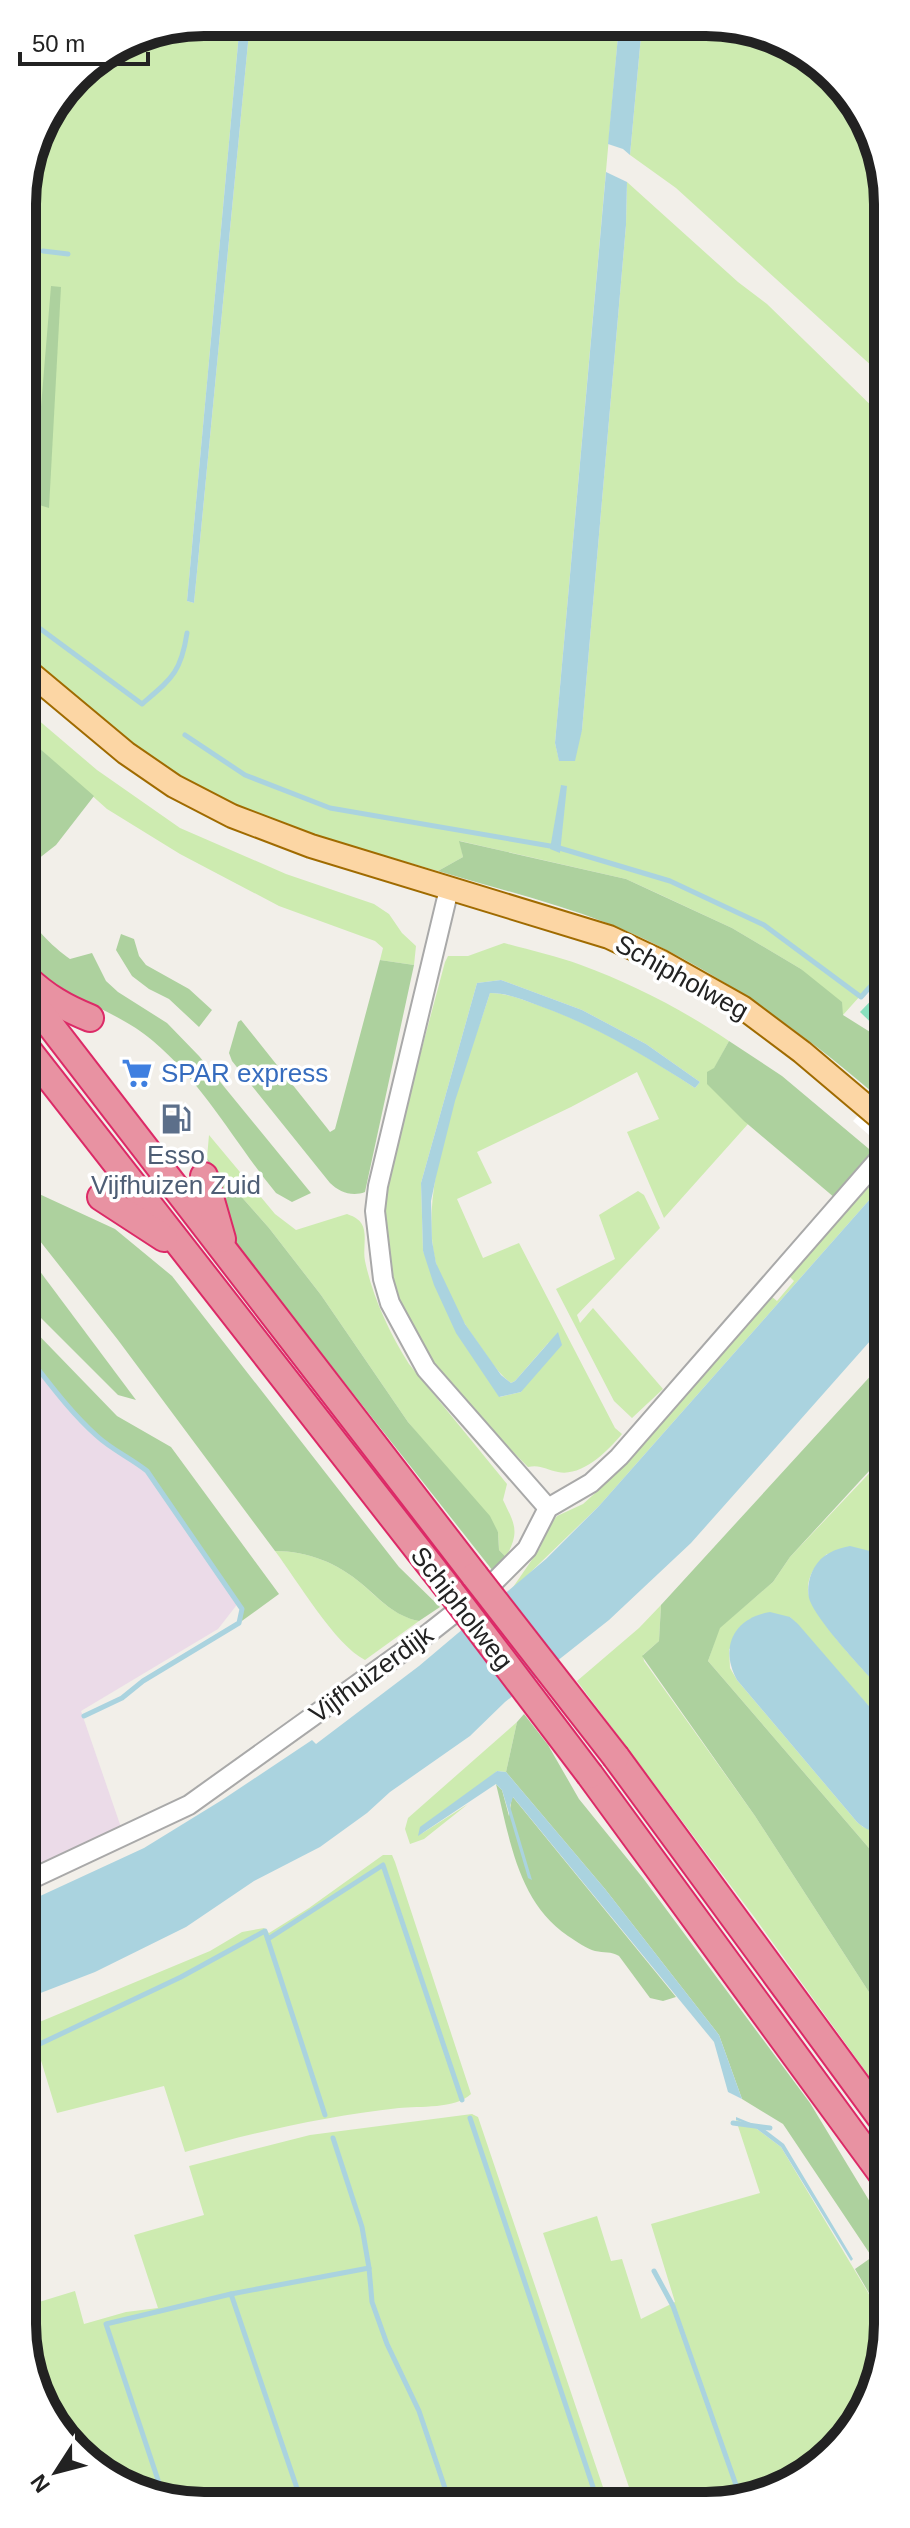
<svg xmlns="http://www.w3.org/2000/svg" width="910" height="2528" font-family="Arial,sans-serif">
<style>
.industrial{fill:#ebdbe8}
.grass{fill:#cdebb0;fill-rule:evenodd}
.forest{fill:#add19e}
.pitch{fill:#88e0be}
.water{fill:#aad3df}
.pier{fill:#fff}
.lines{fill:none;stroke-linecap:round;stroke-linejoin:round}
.stream{stroke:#aad3df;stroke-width:5}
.minor-casing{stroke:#a9a9a9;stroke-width:22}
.major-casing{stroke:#a06b00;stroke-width:26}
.highway-casing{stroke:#dc2a67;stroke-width:30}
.minor{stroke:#fff;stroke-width:18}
.major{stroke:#fcd6a4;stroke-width:22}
.highway{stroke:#e892a2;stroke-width:26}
.highway-bridge-casing{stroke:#dc2a67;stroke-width:30;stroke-linecap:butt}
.highway-bridge{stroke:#e892a2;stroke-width:26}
.labels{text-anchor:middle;stroke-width:7;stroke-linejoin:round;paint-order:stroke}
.street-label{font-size:26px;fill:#222;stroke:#fff}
.shop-label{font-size:26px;fill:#366cbe;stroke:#fff;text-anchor:start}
.service-label{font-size:26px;fill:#4e5e75;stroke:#fff}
.rim{fill:none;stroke:#222;stroke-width:10}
</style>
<rect width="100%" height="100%" fill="#f2efe9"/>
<path class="industrial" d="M24,1347L95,1435L147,1471L239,1602L218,1629L81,1711L124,1836L25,1881Z"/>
<g class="grass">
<path d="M204,22H240L187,601L194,603L250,22L619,25L555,743L559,760L582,730L626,225L627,182L738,282L767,304L885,419L886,967L843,1015L801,969L732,928L661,895L626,879L460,841L463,857L438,871L281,826L221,805L111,733L23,652L22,191L41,123L84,67L135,36Z"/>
<path d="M642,25L742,26L834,75L884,168L885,378L676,188L630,155Z"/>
<path d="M23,707L97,770L180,828L286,874L374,904L389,914L402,933L416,946L414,965L380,960L383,948L375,941L279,906L180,854L107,809L23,734Z"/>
<path d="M504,943C529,950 556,956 581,965C633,984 683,1010 729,1041L714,1069L748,1124L664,1218L627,1132L659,1119L637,1072L571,1107L477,1152L492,1183L457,1199L483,1258L519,1243L615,1428L622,1434C608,1451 582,1477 558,1472C547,1470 540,1464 528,1467L498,1437L431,1360L400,1307L387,1267L384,1190L445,962L448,956H468ZM501,980L582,1010L646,1044L700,1082L695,1088C645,1055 595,1025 538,1005C522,1000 508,993 490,993C466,1067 418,1184 435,1259C441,1286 458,1314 473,1336C485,1352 495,1371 511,1383L515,1381L549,1342L521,1392L500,1397L423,1251L421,1183L477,983Z"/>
<path d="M209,1135L275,1214L296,1230L347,1214C355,1217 362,1220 364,1230C366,1240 363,1251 365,1261C373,1298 389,1332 409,1364L507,1484L503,1500C515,1525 520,1531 506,1557L499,1550L498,1532L408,1422L321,1295L269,1228L207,1158Z"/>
<path d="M886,1167V1181L599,1506L509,1593L540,1548L546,1530L557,1516L583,1504L603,1486L771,1296L777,1301L794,1281L789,1276Z"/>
<path d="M638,1191L644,1195L660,1228L577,1315L580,1323L593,1308L663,1389L632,1418L614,1401L556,1289L615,1259L599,1215Z"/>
<path d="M879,1463L886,1466V1567L878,1557L827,1554C816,1564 807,1576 808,1591C810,1616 869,1675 887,1696V1727L790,1617L729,1649L730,1668L737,1680L857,1822L863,1827L879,1831L887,1827V1869L708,1661L719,1628L773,1582L790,1557Z"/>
<path d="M275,1551C308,1551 337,1563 362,1584C380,1600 395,1616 419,1621L365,1660C335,1645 297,1580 275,1551Z"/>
<path d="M661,1605L659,1641L643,1655L644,1661L755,1816L887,2020V2101L755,1918L577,1681L639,1628Z"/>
<path d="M517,1722L506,1772L497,1771L421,1834L468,1804L424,1839L410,1844L405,1829L408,1818Z"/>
<path d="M383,1855H392L395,1862L471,2094C456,2109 419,2106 399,2108C326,2116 255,2132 185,2152L164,2086L57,2113L36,2044L25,2048V2028L210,1951L242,1932L264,1928L269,1933L309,1908Z"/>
<path d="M472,2114L478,2117L608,2502L169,2503L76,2453L26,2360V2306L75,2291L84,2324L126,2312L158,2308L134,2235L204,2215L189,2166L310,2135Z"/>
<path d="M736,2120L753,2126L781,2147L888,2326V2336L843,2444L742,2502H634L543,2233L597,2216L611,2261L622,2259L641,2319L675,2302L651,2224L760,2193Z"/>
</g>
<g class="forest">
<path d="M51,286L61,287L49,508L33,503Z"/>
<path d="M23,734L94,796L56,845L33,863L23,875Z"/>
<path d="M459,841L626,879L732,928L801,969L842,1002L843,1015L886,1042V1104C805,1033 707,962 607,923C552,902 495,888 438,871L463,857Z"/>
<path d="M23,902C29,925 52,946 70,959L92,953L106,981L118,992L167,1023L199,1056L311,1193L292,1202L276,1193C235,1143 203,1083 153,1041C122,1014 62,992 24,973Z"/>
<path d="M121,934L134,939L139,956L146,965L189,989L212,1010L199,1027L169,999L149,989L132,976L116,950Z"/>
<path d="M380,960L414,965L365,1192C352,1197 339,1192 330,1183L232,1061L229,1053L238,1022L241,1020L327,1128L330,1132L335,1129Z"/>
<path d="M729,1041L782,1076L875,1154L835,1198L744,1121L707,1084V1072L714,1068Z"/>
<path d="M207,1158L269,1228L321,1295L408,1422L490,1516L498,1532L499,1550L506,1557L493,1571L233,1241Z"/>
<path d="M24,1187L115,1229L172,1276L399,1567L440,1607L419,1621C394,1616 381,1600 362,1584C337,1563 308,1551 275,1551L118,1340L36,1236L24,1219Z"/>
<path d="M24,1250L136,1400L118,1395L24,1301Z"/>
<path d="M24,1320L117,1416L171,1447L279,1594L239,1623L242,1609L239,1602L147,1471L98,1437L54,1389L24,1351Z"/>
<path d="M886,1359V1466L879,1463L870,1470L790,1557L773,1582L720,1628L708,1661L887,1869V2020L755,1816L642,1656L659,1641L661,1605Z"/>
<path d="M524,1714L548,1745L579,1799L643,1878L810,2103L887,2230L888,2326L855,2269L872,2257L783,2124L742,2099L719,2035L605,1889L506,1772L517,1722Z"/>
<path d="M496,1784L502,1790L509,1816L512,1796L676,1997L663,2001L650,1998L619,1956C611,1951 604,1953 595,1951C587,1949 576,1941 568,1936C518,1902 510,1840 496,1784Z"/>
</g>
<path class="pitch" d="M886,985V1037L860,1012Z"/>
<g class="water">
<path d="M240,22H250L194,603L187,601Z"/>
<path d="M619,25H642L630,155L623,149L608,144Z"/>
<path d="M606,172L627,182L626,225L582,730L575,761H559L555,743Z"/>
<path d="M561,785L567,786L560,853L550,849Z"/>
<path d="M501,980L582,1010L646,1044L700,1082L695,1088C644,1055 594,1025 537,1005C521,999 507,993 490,993L455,1101L436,1177L431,1201L432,1241L436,1263L465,1324L501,1375L511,1383L515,1381L558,1332L562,1345L521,1392L499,1397L456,1333L434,1285L423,1251L421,1183L477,983Z"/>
<path d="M886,1181V1323L691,1543L609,1620L505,1702L470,1736L390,1792L367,1813L320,1847L254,1881L186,1927L95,1972L25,1999V1903L144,1848L222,1800L312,1740L316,1744L419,1666L546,1559L599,1506Z"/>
<path d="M850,1546L870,1551L886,1567L887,1696C869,1676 815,1620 809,1598C807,1588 809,1577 814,1568C822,1554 835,1549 850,1546Z"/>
<path d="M770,1612L790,1617L798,1624L887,1727V1827C875,1834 867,1831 857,1822L737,1680C719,1647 734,1618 770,1612Z"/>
<path d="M497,1771L506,1772L605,1889L719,2035L742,2099L728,2092L714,2042L513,1797L510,1806L532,1880L528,1878L502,1790L496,1784L418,1836L420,1827Z"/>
<path d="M736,2117L763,2128L784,2144L853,2259L851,2261L781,2147L753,2126L736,2120Z"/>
</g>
<path class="pier" d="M876,1095L886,1104V1150L853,1121Z"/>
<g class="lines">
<g class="stream">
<path d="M113,56V49"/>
<path d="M43,251L68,254"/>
<path d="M23,616L142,704C171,679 181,673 187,633"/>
<path d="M185,735L245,775L330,808L556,847L670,881L764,925L861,997L886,969"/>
<path d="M24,1351C47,1380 69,1411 97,1436C112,1450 131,1458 147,1471L242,1609L239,1623L143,1681L122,1698L84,1716"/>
<path d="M268,1939L383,1865L462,2100"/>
<path d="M27,2050L181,1977L265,1931L325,2115"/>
<path d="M470,2118L598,2502"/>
<path d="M733,2123L770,2128"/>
<path d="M369,2268L372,2302L387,2344L419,2411L450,2503"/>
<path d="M654,2271L673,2306L742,2502"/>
<path d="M231,2294L369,2268L362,2227L333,2138"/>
<path d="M165,2501L106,2324L231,2294L302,2503"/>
</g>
<g class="minor-casing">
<g id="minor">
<path d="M449,889L378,1186L375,1211L383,1279L390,1303L426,1369L548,1508"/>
<path d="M25,1882L189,1805L429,1633L495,1581L527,1549L548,1508L591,1483L619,1457L886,1151"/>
</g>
</g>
<g class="major-casing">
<path id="major" d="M23,667L126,753L174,786L232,816L311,846L609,937L662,962L742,1007L802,1052L886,1123"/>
</g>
<g class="highway-casing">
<g id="highway">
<path d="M26,978C46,997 65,1008 90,1018"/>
<path d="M24,991L475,1576"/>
<path d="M24,1045L451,1592"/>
<path d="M204,1176L222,1239"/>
<path d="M101,1197L164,1238"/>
<path d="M616,1757L887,2126"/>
<path d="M590,1775L887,2181"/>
</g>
</g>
<use href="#minor" class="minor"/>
<use href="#major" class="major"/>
<use href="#highway" class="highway"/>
<g class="highway-bridge-casing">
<g id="highway-bridge">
<path d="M475,1576L616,1757"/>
<path d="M451,1592L590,1775"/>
</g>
</g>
<use href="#highway-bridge" class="highway-bridge"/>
</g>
<defs>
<g id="supermarket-bare" transform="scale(2.4)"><path d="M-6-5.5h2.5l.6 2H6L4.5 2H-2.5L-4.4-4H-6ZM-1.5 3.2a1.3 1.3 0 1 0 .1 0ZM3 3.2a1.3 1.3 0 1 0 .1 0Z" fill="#3f7fe0" stroke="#fff" stroke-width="2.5" paint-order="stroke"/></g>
<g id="fuel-bare" transform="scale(2.4)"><path d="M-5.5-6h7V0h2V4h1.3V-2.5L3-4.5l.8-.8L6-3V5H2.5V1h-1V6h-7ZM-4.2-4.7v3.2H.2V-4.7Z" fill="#5c6f8a" stroke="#fff" stroke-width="2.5" paint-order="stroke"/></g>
</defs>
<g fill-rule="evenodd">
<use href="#supermarket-bare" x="137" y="1073"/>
<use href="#fuel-bare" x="176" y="1119"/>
</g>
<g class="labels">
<g class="street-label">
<text transform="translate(682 977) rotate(29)" y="9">Schipholweg</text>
<text transform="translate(462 1608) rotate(52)" y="9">Schipholweg</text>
<text transform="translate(371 1674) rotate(-36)" y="9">Vijfhuizerdijk</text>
</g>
<g class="shop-label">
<text x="161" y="1082">SPAR express</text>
</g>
<g class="service-label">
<text x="176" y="1164">Esso<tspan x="176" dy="30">Vijfhuizen Zuid</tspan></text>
</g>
</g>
<path d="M0 0H910V2528H0ZM204 36H706A168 168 0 0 1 874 204V2324A168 168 0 0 1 706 2492H204A168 168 0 0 1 36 2324V204A168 168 0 0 1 204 36Z" fill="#fff" fill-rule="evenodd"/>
<path class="rim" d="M204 36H706A168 168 0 0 1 874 204V2324A168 168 0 0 1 706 2492H204A168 168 0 0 1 36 2324V204A168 168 0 0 1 204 36Z"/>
<g transform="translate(56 2472) rotate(234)" stroke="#ffffff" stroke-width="6" paint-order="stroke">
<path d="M0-6L14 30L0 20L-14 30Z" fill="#222222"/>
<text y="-12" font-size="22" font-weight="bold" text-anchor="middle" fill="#222222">N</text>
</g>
<path d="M20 52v12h128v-12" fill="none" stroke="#222222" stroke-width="4"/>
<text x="32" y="52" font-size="24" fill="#222222" stroke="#ffffff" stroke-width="6" paint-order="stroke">50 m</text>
</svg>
